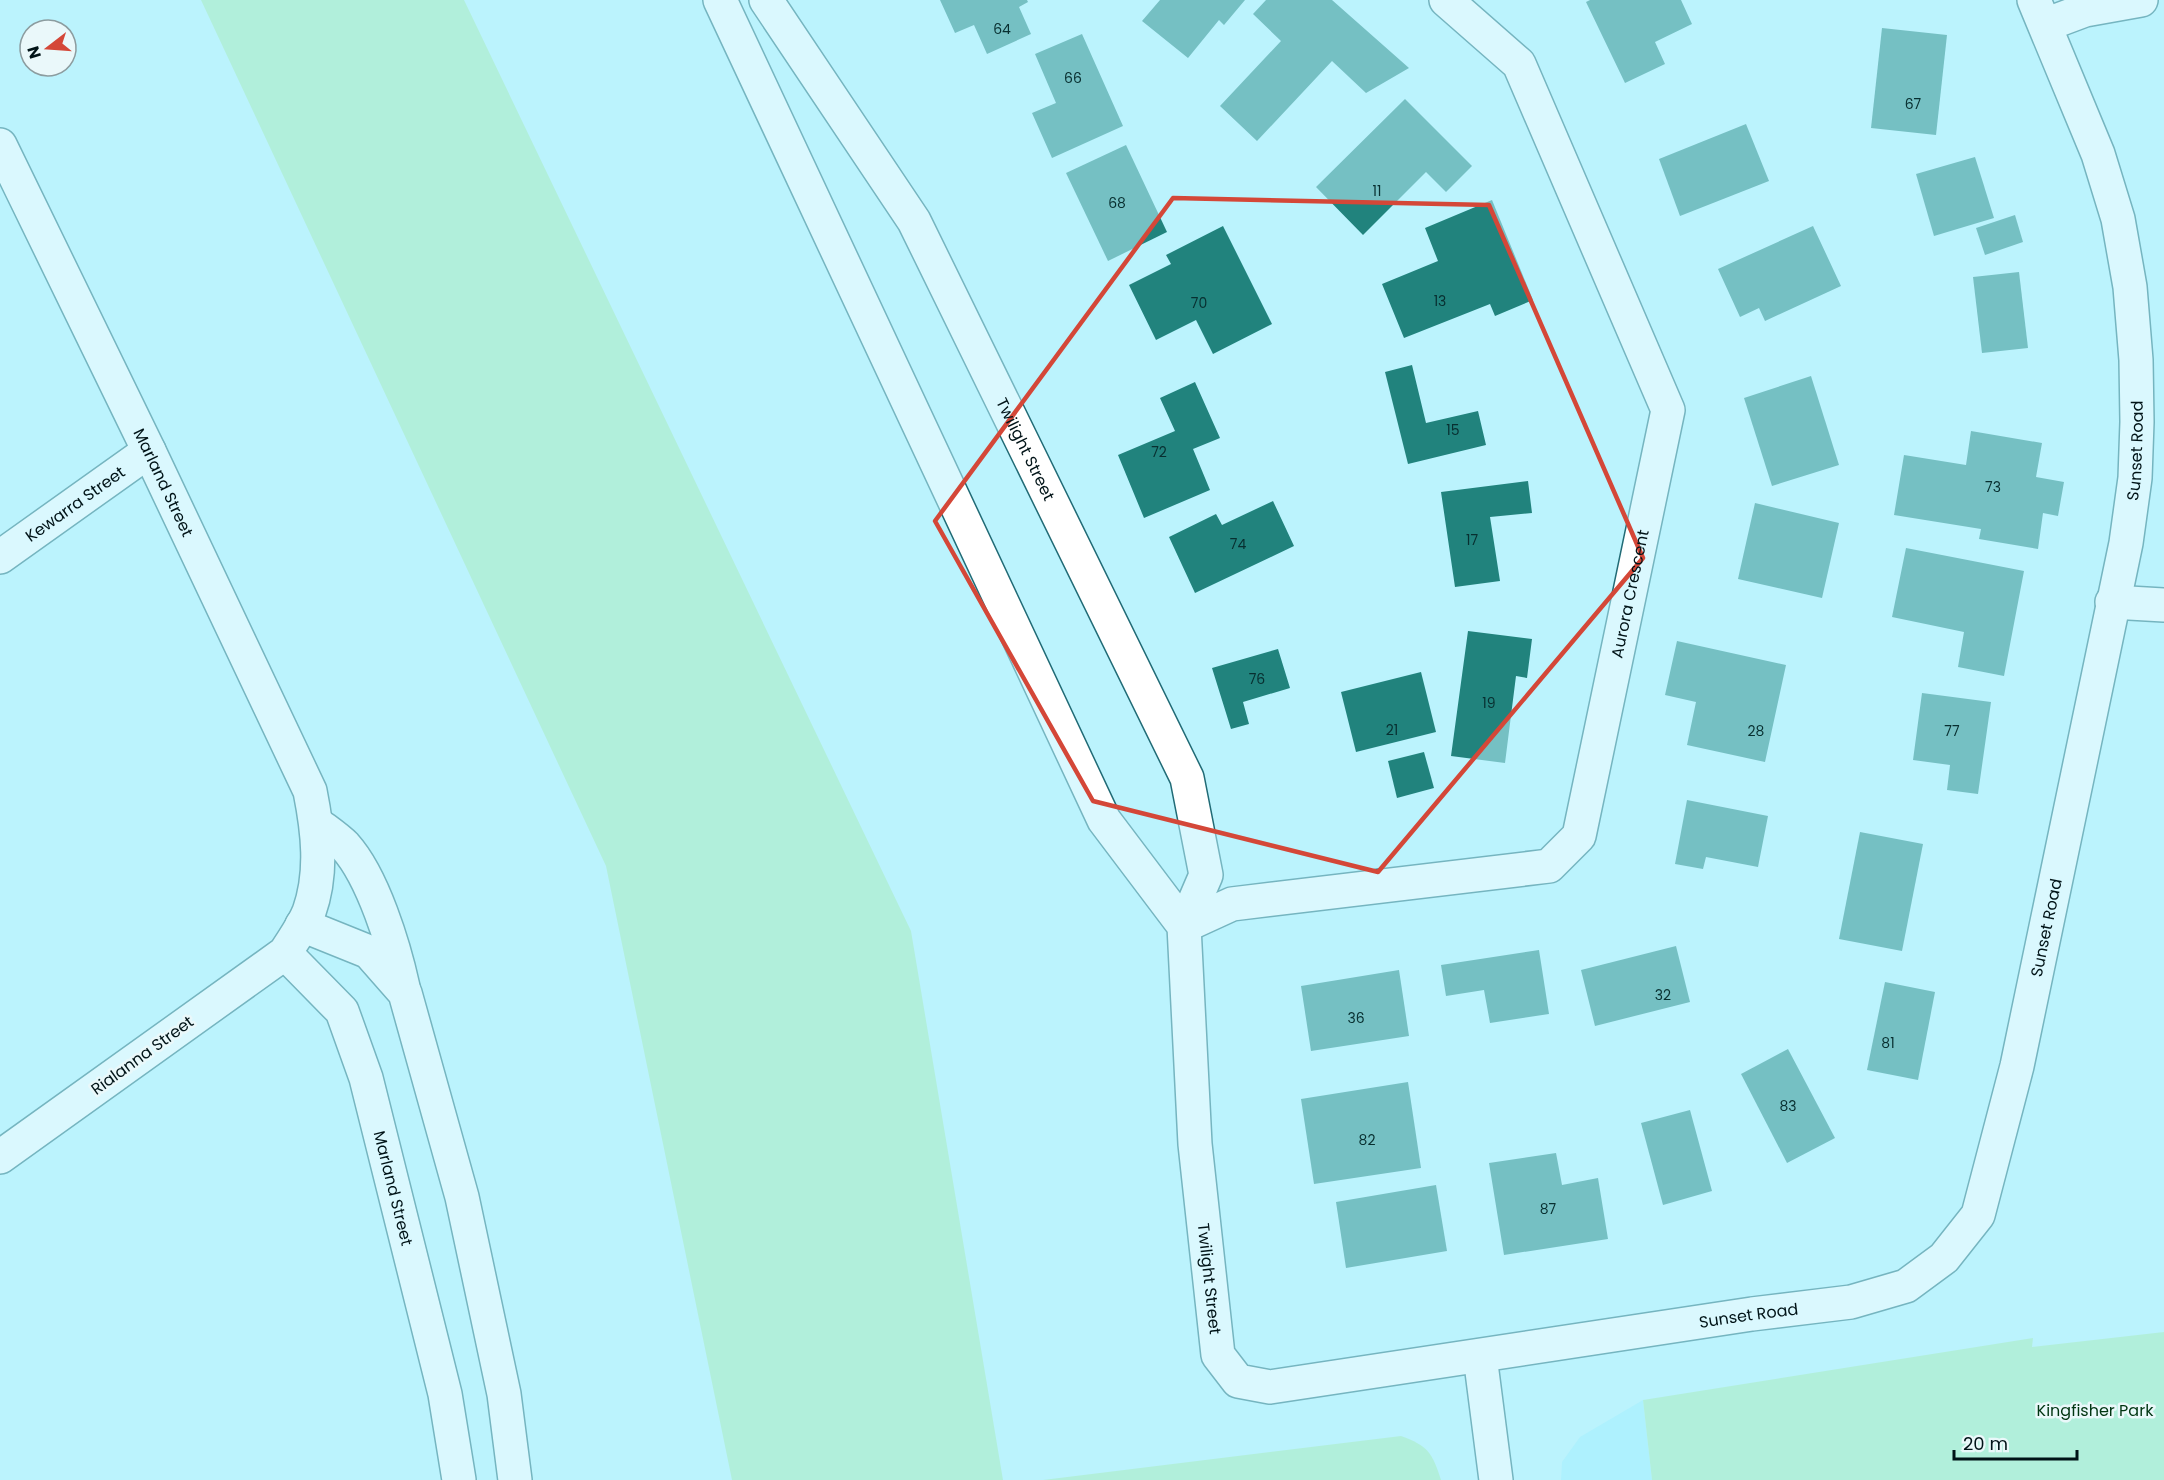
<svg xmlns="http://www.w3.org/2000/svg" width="2164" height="1480" font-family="Poppins,sans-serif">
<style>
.built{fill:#9ef0fe}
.green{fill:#a5ecb2}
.building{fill:#21837d}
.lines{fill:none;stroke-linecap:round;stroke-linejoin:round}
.street-casing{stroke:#216b76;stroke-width:36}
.street{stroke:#fff;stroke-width:33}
.marked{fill:none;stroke:#d44738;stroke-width:4.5;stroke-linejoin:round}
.labels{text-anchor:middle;stroke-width:5;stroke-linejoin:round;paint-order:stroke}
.number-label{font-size:14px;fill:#082f30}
.street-label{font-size:16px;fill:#001317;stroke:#eaf8fa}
.park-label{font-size:16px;fill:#003612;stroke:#eaf8fa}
</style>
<rect width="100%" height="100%" fill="#bbf3fd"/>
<path class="built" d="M1643,1400L1652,1480H1561L1562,1462L1580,1437Z"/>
<g class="green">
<path d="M201,0H464L911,931L1003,1480H732L606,866Z"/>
<path d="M2164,1332V1480H1652L1643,1400L2033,1338L2032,1347Z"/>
<path d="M1401,1436C1428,1446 1432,1452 1441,1480H1043Z"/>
</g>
<g class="building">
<path d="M940,0H1027L1028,2L1019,7L1031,34L987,54L974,25L955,33Z"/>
<path d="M1160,0H1245L1224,25L1219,20L1188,58L1142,21Z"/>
<path d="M1266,0H1332L1409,68L1366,93L1332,61L1257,141L1220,106L1281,41L1253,14Z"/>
<path d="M1590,0H1681L1692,24L1655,42L1665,64L1625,83L1586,2Z"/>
<path d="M1882,28L1947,35L1936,135L1871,128Z"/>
<path d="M1082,34L1123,126L1052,158L1032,113L1056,103L1035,54Z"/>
<path d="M1405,99L1472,166L1446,192L1426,172L1363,235L1316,187Z"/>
<path d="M1746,124L1769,181L1680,216L1659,159Z"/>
<path d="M1126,145L1167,232L1108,261L1066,173Z"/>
<path d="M1975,157L1994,218L1934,236L1916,174Z"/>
<path d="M1492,200L1533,300L1495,316L1490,304L1404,338L1382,284L1438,261L1425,228Z"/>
<path d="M2015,215L2023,242L1985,255L1976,228Z"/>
<path d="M1223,226L1272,324L1213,354L1196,320L1156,340L1129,285L1171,264L1166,255Z"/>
<path d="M1813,226L1841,286L1765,321L1759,308L1740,317L1718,269Z"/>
<path d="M2019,272L2028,348L1982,353L1973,277Z"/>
<path d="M1412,365L1426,423L1478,411L1486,445L1408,464L1385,372Z"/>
<path d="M1811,376L1839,465L1772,486L1744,398Z"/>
<path d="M1195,382L1220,438L1193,449L1210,490L1144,518L1118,455L1175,431L1160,398Z"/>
<path d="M1971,431L2042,443L2036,477L2064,482L2058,516L2043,513L2038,549L1979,539L1981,529L1894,515L1904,455L1966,465Z"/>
<path d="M1528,481L1532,513L1490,517L1500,581L1455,587L1441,492Z"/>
<path d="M1273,501L1294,546L1195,593L1169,537L1216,514L1222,525Z"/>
<path d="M1755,503L1839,523L1822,598L1738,579Z"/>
<path d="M1906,548L2024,571L2004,676L1958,667L1964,632L1892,617Z"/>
<path d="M1468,631L1532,639L1527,678L1516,676L1505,763L1451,756Z"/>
<path d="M1677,641L1786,665L1765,762L1687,745L1696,702L1665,695Z"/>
<path d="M1278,649L1290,688L1243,702L1249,724L1231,729L1212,668Z"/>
<path d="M1421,672L1436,732L1356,752L1341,692Z"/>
<path d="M1922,693L1991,702L1978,794L1947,790L1950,765L1913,760Z"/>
<path d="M1424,752L1434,788L1397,798L1388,761Z"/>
<path d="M1687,800L1768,816L1758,867L1706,857L1703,869L1675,864Z"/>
<path d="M1860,832L1923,844L1902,951L1839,939Z"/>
<path d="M1676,946L1690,1002L1595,1026L1581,970Z"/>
<path d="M1539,950L1549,1014L1490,1023L1484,990L1446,996L1441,965Z"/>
<path d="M1399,970L1409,1036L1311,1051L1301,986Z"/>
<path d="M1885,982L1935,992L1918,1080L1867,1070Z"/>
<path d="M1788,1049L1835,1138L1787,1163L1741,1074Z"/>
<path d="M1408,1082L1421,1168L1314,1184L1301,1099Z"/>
<path d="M1690,1110L1712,1191L1663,1205L1641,1123Z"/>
<path d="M1556,1153L1562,1185L1598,1178L1608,1239L1504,1255L1489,1163Z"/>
<path d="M1436,1185L1447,1251L1346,1268L1336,1202Z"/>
</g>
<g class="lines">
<g class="street-casing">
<g id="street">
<path id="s1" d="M720,0L1104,820L1184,926L1195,1144L1218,1355L1238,1381L1270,1387L1752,1314L1851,1302L1906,1286L1944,1258L1978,1215L2017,1066L2126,543L2135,478L2137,422L2136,360L2130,287L2118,219L2098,154L2034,0"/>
<path id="s2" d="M766,0L914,221L1187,778L1206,875L1184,926"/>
<path d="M2045,25L2085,10L2141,0"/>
<path id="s3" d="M0,145L149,451L310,791C318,831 323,873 309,912C303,927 293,940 285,953L0,1157"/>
<path id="s4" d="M0,557L149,451"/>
<path d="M2112,602L2164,605"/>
<path d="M316,823C325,830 337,838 345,846C373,877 394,946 403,987"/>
<path d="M302,925L369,952L405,993L462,1197L504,1394L515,1480"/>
<path id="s5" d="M1184,926L1232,904L1549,866L1579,836L1668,410L1519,64L1446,0"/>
<path id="s6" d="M285,953L342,1011L366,1078L445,1394L459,1480"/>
<path d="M1480,1356L1496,1480"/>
</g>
</g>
<use href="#street" class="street"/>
</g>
<path d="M0 0H2164V1480H0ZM1173,198L1489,205L1643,558L1378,872L1093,801L935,521Z" fill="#bbf3fd" fill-opacity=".55" fill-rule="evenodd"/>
<path class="marked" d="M1173,198L1489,205L1643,558L1378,872L1093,801L935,521Z"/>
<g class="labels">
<g class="number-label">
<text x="1002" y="34">64</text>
<text x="1073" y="83">66</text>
<text x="1913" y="109">67</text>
<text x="1377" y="196">11</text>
<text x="1117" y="208">68</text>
<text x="1440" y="306">13</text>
<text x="1199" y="308">70</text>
<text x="1453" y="435">15</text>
<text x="1159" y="457">72</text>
<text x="1993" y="492">73</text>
<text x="1472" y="545">17</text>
<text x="1238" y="549">74</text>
<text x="1257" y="684">76</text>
<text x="1489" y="708">19</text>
<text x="1392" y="735">21</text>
<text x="1756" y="736">28</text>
<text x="1952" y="736">77</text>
<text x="1663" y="1000">32</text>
<text x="1356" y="1023">36</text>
<text x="1888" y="1048">81</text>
<text x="1788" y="1111">83</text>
<text x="1367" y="1145">82</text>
<text x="1548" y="1214">87</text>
</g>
<g class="street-label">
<text dy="6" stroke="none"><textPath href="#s2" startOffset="520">Twilight Street</textPath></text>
<text dy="6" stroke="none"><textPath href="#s1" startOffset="3062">Sunset Road</textPath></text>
<text dy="6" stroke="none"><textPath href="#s3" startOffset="375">Marland Street</textPath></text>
<text dy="6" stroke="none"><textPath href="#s4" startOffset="92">Kewarra Street</textPath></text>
<text dy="6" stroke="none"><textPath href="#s5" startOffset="662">Aurora Crescent</textPath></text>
<text dy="6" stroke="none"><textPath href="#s1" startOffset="2576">Sunset Road</textPath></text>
<text transform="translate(142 1055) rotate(-36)" y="6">Rialanna Street</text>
<text dy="6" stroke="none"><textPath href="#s6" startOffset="266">Marland Street</textPath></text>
<text dy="6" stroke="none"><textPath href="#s1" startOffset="1392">Twilight Street</textPath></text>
<text dy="6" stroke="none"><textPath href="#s1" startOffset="2018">Sunset Road</textPath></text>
</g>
<g class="park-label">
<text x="2095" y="1416">Kingfisher Park</text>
</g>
</g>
<g transform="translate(48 48) rotate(253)"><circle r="28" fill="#eaf8fa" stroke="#8c9c9f" stroke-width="1.5"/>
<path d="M0-4.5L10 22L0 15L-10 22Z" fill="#d44738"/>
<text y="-9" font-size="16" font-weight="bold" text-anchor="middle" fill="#001317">N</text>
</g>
<path d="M1954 1450v9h123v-9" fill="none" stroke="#001317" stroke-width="3"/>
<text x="1963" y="1450" font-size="18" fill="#001317" stroke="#eaf8fa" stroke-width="4.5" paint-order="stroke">20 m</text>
</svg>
